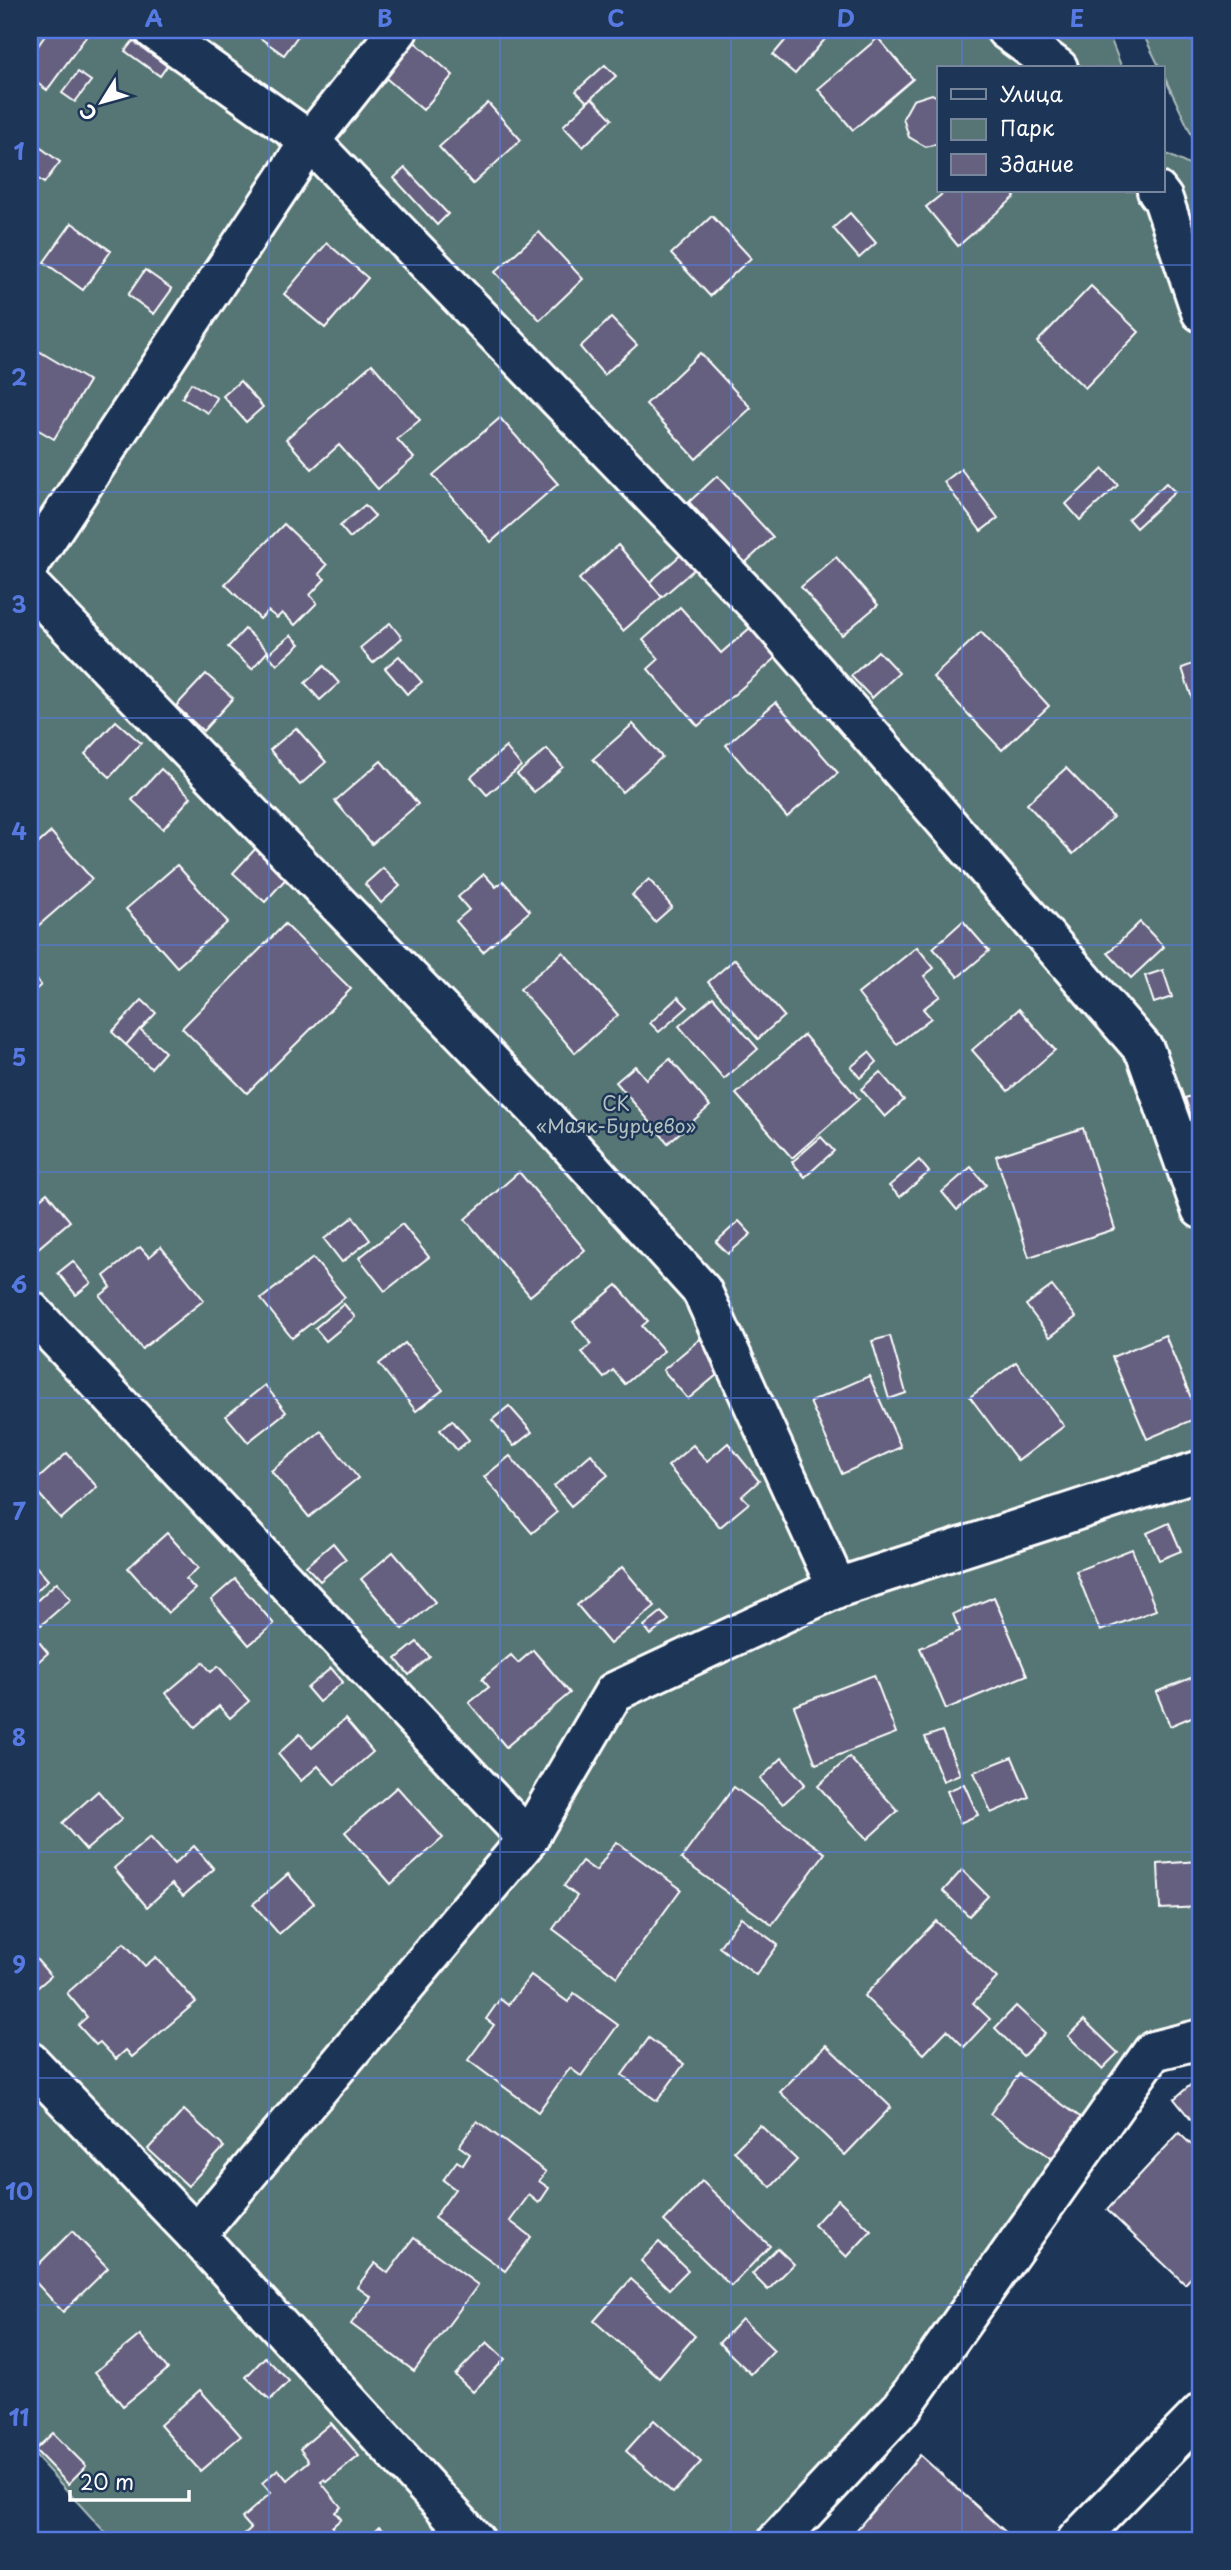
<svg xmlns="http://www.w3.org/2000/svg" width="1231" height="2570" font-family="'Playpen Sans',sans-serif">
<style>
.green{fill:#577574;stroke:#abbaba;stroke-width:2}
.building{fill:#65617f;stroke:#fff;stroke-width:2}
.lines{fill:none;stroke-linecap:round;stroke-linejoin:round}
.minor-casing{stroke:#fff;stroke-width:44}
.minor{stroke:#1d3557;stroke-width:38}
.grid{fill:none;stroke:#567ae2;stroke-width:2;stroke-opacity:0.55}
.labels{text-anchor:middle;stroke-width:5;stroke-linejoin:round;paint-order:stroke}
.park-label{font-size:19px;fill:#b3c1c0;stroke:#1d3557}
.neatline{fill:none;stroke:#567ae2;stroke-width:2.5}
.grid-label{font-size:23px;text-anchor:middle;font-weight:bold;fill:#567ae2}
</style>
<rect width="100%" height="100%" fill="#1d3557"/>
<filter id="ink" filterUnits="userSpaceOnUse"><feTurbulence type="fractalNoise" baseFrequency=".0143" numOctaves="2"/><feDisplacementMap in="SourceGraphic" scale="14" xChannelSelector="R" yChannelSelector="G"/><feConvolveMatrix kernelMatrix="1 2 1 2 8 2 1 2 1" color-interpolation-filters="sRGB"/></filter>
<g filter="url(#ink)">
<g class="green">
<path d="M30,30H1107L1122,68H939V191H1163V152L1201,171V2039L1153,2052L778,2540H112L30,2450Z"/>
<path d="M1141,30H1201V148L1197,146L1163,74V68H1160Z"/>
</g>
<g class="building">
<path d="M49,30H91L47,90L30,78V57Z"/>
<path d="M249,30H302L284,55Z"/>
<path d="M794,30H833L795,74L773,55Z"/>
<path d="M410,38L453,75L423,110L380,73Z"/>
<path d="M878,38L913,79L853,130L818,89Z"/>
<path d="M133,41L167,66L160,76L125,51Z"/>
<path d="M605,65L616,76L587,102L576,91Z"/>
<path d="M78,72L91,81L75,102L62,93Z"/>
<path d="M932,94L939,98V143L926,147L909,137L903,118L913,100Z"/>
<path d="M592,98L612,119L583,147L563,126Z"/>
<path d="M488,103L521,140L473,184L439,147Z"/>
<path d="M37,145L60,162L44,183L30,173V155Z"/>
<path d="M405,168L448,214L437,225L394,178Z"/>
<path d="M946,191H1010L1015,197L958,246L926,207Z"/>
<path d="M850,213L876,243L859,258L833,228Z"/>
<path d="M712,216L751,258L710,296L671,254Z"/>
<path d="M72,223L111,251L83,290L44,262Z"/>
<path d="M539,232L583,279L540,320L495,272Z"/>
<path d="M327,243L368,278L325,328L284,294Z"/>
<path d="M145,270L172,289L154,314L128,295Z"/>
<path d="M1091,286L1139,332L1085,388L1037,342Z"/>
<path d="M611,318L637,345L604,375L580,347Z"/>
<path d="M32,347L89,381L54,439L30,425V351Z"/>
<path d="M700,353L751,408L696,459L646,404Z"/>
<path d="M372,364L420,420L397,439L414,458L378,489L339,445L312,469L286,439Z"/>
<path d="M240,381L263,407L246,422L223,396Z"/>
<path d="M191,383L217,398L208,413L182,398Z"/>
<path d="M500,418L558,484L491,542L433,475Z"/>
<path d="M961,469L998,518L981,531L944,482Z"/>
<path d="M1103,469L1118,485L1080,520L1066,504Z"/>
<path d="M717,476L773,537L745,563L689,502Z"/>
<path d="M1166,483L1175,492L1136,528L1128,519Z"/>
<path d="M365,505L375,516L350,538L340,526Z"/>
<path d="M284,524L327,565L319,574L325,579L310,595L317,603L295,625L282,613L277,618L268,611L260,619L225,584Z"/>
<path d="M618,545L662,597L623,631L579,579Z"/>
<path d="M684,552L697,567L662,597L650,582Z"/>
<path d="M836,557L878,605L842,635L801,587Z"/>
<path d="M680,607L721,653L750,628L776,658L698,726L648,669L659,659L643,640Z"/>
<path d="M390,623L402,638L373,663L360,648Z"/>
<path d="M245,629L268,651L252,669L228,647Z"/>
<path d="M981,632L1049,706L1002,750L933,677Z"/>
<path d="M291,635L300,644L277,665L268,654Z"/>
<path d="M878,651L899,673L872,698L851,676Z"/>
<path d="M399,656L422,682L407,694L385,668Z"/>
<path d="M1201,661V725L1182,668Z"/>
<path d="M324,666L339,683L320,700L305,683Z"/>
<path d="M206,674L233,698L203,731L176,706Z"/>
<path d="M776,702L838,773L787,817L726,745Z"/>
<path d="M116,721L141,743L110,777L85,754Z"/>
<path d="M633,724L662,757L622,792L593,759Z"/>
<path d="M296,728L326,762L300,785L270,750Z"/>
<path d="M506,747L521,766L487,795L471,777Z"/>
<path d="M547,749L563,767L534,792L517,774Z"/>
<path d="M381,761L418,804L372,844L335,801Z"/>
<path d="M1066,768L1113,817L1073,854L1027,804Z"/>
<path d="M161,769L191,797L163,829L132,800Z"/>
<path d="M51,832L92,879L30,933V851Z"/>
<path d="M259,845L291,873L265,902L233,873Z"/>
<path d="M177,865L228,922L177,967L126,909Z"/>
<path d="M383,868L400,886L381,903L365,884Z"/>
<path d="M484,874L496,887L503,881L530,911L483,952L456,921L469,910L458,897Z"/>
<path d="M649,879L672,907L655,922L632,895Z"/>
<path d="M963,921L989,951L958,977L933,948Z"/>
<path d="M1140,922L1164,947L1131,978L1108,953Z"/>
<path d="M285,924L351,989L247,1093L182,1028Z"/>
<path d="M917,947L934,968L924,976L940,996L923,1009L931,1018L897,1044L858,994Z"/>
<path d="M563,952L618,1015L575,1053L520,989Z"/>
<path d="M735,959L784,1016L758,1039L708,982Z"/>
<path d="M1163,970L1172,997L1154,1003L1145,976Z"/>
<path d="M30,972L41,985L30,995Z"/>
<path d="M678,997L688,1007L659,1032L650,1023Z"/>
<path d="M713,997L758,1049L724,1079L679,1026Z"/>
<path d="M142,1000L156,1013L126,1045L112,1032Z"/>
<path d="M1019,1009L1055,1050L1008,1091L972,1050Z"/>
<path d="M140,1029L165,1052L151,1068L126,1045Z"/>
<path d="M804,1035L859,1099L792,1158L736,1094Z"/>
<path d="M869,1052L877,1062L860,1078L851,1067Z"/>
<path d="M670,1059L710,1106L668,1143L616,1082L635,1066L646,1079Z"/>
<path d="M880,1072L904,1100L885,1117L861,1089Z"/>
<path d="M1201,1093V1124L1195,1127L1185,1098Z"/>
<path d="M1083,1128L1115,1229L1029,1257L996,1156Z"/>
<path d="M821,1137L834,1151L805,1177L792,1162Z"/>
<path d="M919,1160L929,1172L900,1197L889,1186Z"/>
<path d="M971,1167L986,1185L957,1210L942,1192Z"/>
<path d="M519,1172L585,1250L530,1296L465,1219Z"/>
<path d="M47,1193L70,1221L30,1255V1208Z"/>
<path d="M353,1217L370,1240L342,1262L324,1239Z"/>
<path d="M739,1221L751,1234L728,1254L716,1242Z"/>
<path d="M402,1224L429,1257L385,1291L359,1258Z"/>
<path d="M140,1247L149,1257L161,1247L204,1300L142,1349L100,1296L111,1287L104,1276Z"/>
<path d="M313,1258L345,1297L292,1338L261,1299Z"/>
<path d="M73,1261L91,1283L76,1295L58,1273Z"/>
<path d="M617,1285L648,1321L642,1326L664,1351L625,1384L613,1370L604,1378L582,1352L591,1344L573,1322Z"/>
<path d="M1052,1286L1076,1317L1050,1337L1026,1305Z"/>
<path d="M344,1304L355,1317L326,1341L315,1328Z"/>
<path d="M1165,1335L1199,1417L1147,1439L1112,1357Z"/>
<path d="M890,1336L906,1393L889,1399L872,1341Z"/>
<path d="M700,1339L724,1369L688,1399L663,1370Z"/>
<path d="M405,1343L443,1390L416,1411L379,1364Z"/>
<path d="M1016,1362L1064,1426L1018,1461L970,1397Z"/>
<path d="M869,1376L901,1447L842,1474L810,1402Z"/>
<path d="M265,1385L286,1412L248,1442L226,1416Z"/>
<path d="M509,1406L532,1432L514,1446L492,1420Z"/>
<path d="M452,1420L469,1440L457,1450L440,1430Z"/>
<path d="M321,1431L358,1478L309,1517L271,1471Z"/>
<path d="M728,1443L759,1481L742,1496L749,1503L720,1527L668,1466L693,1445L707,1461Z"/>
<path d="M67,1453L97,1487L61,1519L31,1485Z"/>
<path d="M591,1454L608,1475L571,1506L554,1486Z"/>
<path d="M510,1456L557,1512L532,1533L484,1477Z"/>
<path d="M1169,1523L1181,1551L1159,1560L1147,1533Z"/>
<path d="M167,1533L198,1568L186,1579L195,1589L168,1613L128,1568Z"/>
<path d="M333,1543L346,1559L320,1581L306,1566Z"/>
<path d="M1132,1549L1156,1610L1100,1631L1076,1571Z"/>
<path d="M393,1552L435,1602L403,1629L361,1579Z"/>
<path d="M33,1563L48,1580L30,1597V1565Z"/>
<path d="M622,1567L655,1606L610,1644L577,1605Z"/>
<path d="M235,1579L274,1624L249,1645L211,1600Z"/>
<path d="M57,1582L71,1599L41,1625L30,1611V1607Z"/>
<path d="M994,1597L1027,1675L946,1709L920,1648L960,1631L953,1614Z"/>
<path d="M661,1612L669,1620L651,1635L644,1626Z"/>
<path d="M30,1631L48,1653L30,1669Z"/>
<path d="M417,1642L430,1657L409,1675L396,1659Z"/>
<path d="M533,1650L570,1693L506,1747L469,1703L489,1687L482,1679L511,1655L518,1663Z"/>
<path d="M203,1662L211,1672L218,1666L249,1701L230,1718L219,1706L195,1727L166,1693Z"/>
<path d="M331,1668L343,1682L319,1702L307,1688Z"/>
<path d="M874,1675L896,1733L816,1764L794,1706Z"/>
<path d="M1193,1677L1201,1695V1713L1170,1726L1156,1692Z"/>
<path d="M345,1719L373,1752L335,1785L318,1766L301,1781L278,1754L300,1734L312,1748Z"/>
<path d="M942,1731L960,1774L943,1781L925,1737Z"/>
<path d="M849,1757L898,1811L867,1839L818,1786Z"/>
<path d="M1012,1757L1029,1797L991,1813L974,1772Z"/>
<path d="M782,1758L805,1784L783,1804L760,1779Z"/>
<path d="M964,1784L978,1815L960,1823L947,1791Z"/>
<path d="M397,1787L443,1838L391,1884L345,1832Z"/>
<path d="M734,1787L825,1853L772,1925L681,1859Z"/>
<path d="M98,1791L122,1819L86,1850L62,1823Z"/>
<path d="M1198,1835H1201V1907L1160,1909L1158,1864L1199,1861Z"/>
<path d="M150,1837L174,1864L194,1846L214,1869L183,1896L172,1884L147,1907L114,1868Z"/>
<path d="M616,1842L681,1889L617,1977L553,1929L577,1896L564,1886L582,1861L596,1871Z"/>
<path d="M962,1870L988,1896L969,1916L943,1891Z"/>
<path d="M288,1874L314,1903L279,1934L253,1904Z"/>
<path d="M741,1917L778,1945L756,1975L719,1947Z"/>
<path d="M936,1921L997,1978L973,2003L990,2019L964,2047L947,2030L924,2054L864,1996Z"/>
<path d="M124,1943L145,1966L156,1957L196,2002L132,2057L126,2050L116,2059L100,2042L96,2045L78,2025L87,2017L67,1993Z"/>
<path d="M30,1952L51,1976L30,1994Z"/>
<path d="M531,1975L568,2002L574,1993L618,2025L581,2076L570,2068L538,2112L468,2060L494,2025L486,2019L500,1999L508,2005Z"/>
<path d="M1016,2006L1045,2033L1023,2056L995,2028Z"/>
<path d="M1084,2020L1118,2053L1102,2069L1068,2036Z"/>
<path d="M649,2038L684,2064L657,2101L622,2075Z"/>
<path d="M826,2045L891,2107L845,2155L780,2092Z"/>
<path d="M1019,2074L1083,2119L1054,2160L990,2114Z"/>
<path d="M1201,2076V2132L1174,2099Z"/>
<path d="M184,2110L224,2147L188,2186L148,2149Z"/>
<path d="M477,2121L546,2172L539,2181L549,2188L539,2203L529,2195L510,2221L531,2237L505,2271L434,2218L455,2189L443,2180L457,2161L463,2165L470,2154L459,2146Z"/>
<path d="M760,2125L797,2160L771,2187L734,2151Z"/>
<path d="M1179,2133L1201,2154V2267L1185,2284L1107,2210Z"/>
<path d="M702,2181L770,2246L731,2286L664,2221Z"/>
<path d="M838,2199L871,2231L847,2257L814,2225Z"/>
<path d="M72,2231L108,2268L63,2312L30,2276V2273Z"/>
<path d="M414,2238L478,2285L414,2371L351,2324L371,2297L357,2287L375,2263L388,2273Z"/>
<path d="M659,2242L688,2270L669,2289L641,2261Z"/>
<path d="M777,2248L794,2264L768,2290L752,2274Z"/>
<path d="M631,2279L695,2336L659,2378L594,2321Z"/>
<path d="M742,2319L774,2350L751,2374L719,2343Z"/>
<path d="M140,2335L168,2369L123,2406L95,2372Z"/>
<path d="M487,2342L505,2359L473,2392L455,2375Z"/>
<path d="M265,2357L289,2381L270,2400L246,2377Z"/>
<path d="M200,2390L241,2436L200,2471L160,2425Z"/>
<path d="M654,2420L701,2462L673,2493L626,2451Z"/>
<path d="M331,2423L359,2456L327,2482L325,2479L321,2482L341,2507L335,2512L341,2519L332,2527L335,2531L324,2540H238L251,2528L242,2518L271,2493L262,2483L278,2469L287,2480L309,2461L300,2449Z"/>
<path d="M53,2433L86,2466L68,2484L35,2450Z"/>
<path d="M920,2455L1009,2535L1005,2540H848Z"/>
<path d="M379,2527L393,2540H365Z"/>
</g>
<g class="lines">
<g class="minor-casing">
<g id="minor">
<path d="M154,30L310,141L759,607L1145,1051L1201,1209"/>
<path d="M1006,30L1058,68"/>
<path d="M1157,191L1163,199L1201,312"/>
<path d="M30,564L310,141L398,30"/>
<path d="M30,586L546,1119L702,1291L837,1588"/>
<path d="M30,1310L528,1839"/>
<path d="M30,2062L196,2235L475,2540"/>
<path d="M196,2235L528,1839L614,1692L837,1588L1201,1470"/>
<path d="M778,2540L902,2407L1153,2051L1201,2039"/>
<path d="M1077,2540L1201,2413"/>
</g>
</g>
<use href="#minor" class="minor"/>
</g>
</g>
<path class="grid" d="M269,30V2540M500,30V2540M731,30V2540M962,30V68M962,191V2540M30,265H1201M30,492H1201M30,718H1201M30,945H1201M30,1172H1201M30,1398H1201M30,1625H1201M30,1852H1201M30,2078H1201M30,2305H1201"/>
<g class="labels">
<g class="park-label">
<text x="616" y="1111">СК<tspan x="616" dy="22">«Маяк-Бурцево»</tspan></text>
</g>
</g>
<rect width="1231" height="2570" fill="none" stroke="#1d3557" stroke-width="77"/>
<rect x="937" y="66" width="228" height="126" fill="#1d3557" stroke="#77869a" stroke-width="2"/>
<rect x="951" y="89" width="35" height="10" fill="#1d3557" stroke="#77869a" stroke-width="2"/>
<text x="1000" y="102" font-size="21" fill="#ffffff">Улица</text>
<rect x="951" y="119" width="35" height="21" fill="#577574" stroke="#77869a" stroke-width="2"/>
<text x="1000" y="136" font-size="21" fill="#ffffff">Парк</text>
<rect x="951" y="154" width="35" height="21" fill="#65617f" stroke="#77869a" stroke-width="2"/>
<text x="1000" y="172" font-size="21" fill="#ffffff">Здание</text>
<g transform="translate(102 102) rotate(233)" stroke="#1d3557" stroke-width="5" paint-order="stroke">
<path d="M0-5L12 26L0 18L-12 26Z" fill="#ffffff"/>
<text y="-10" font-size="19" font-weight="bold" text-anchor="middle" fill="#ffffff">С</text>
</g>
<path d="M70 2490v10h119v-10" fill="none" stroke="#ffffff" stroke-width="3.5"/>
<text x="80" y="2490" font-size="21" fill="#ffffff" stroke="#1d3557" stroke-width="5" paint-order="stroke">20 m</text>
<rect x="38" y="38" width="1154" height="2494" class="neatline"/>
<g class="grid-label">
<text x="154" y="27">A</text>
<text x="385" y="27">B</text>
<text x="616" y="27">C</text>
<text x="846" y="27">D</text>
<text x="1077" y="27">E</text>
<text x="19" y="160">1</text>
<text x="19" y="386">2</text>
<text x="19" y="613">3</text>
<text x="19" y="840">4</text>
<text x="19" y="1066">5</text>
<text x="19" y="1293">6</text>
<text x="19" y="1520">7</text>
<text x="19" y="1746">8</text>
<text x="19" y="1973">9</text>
<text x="19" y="2200">10</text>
<text x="19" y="2426">11</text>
</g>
</svg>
